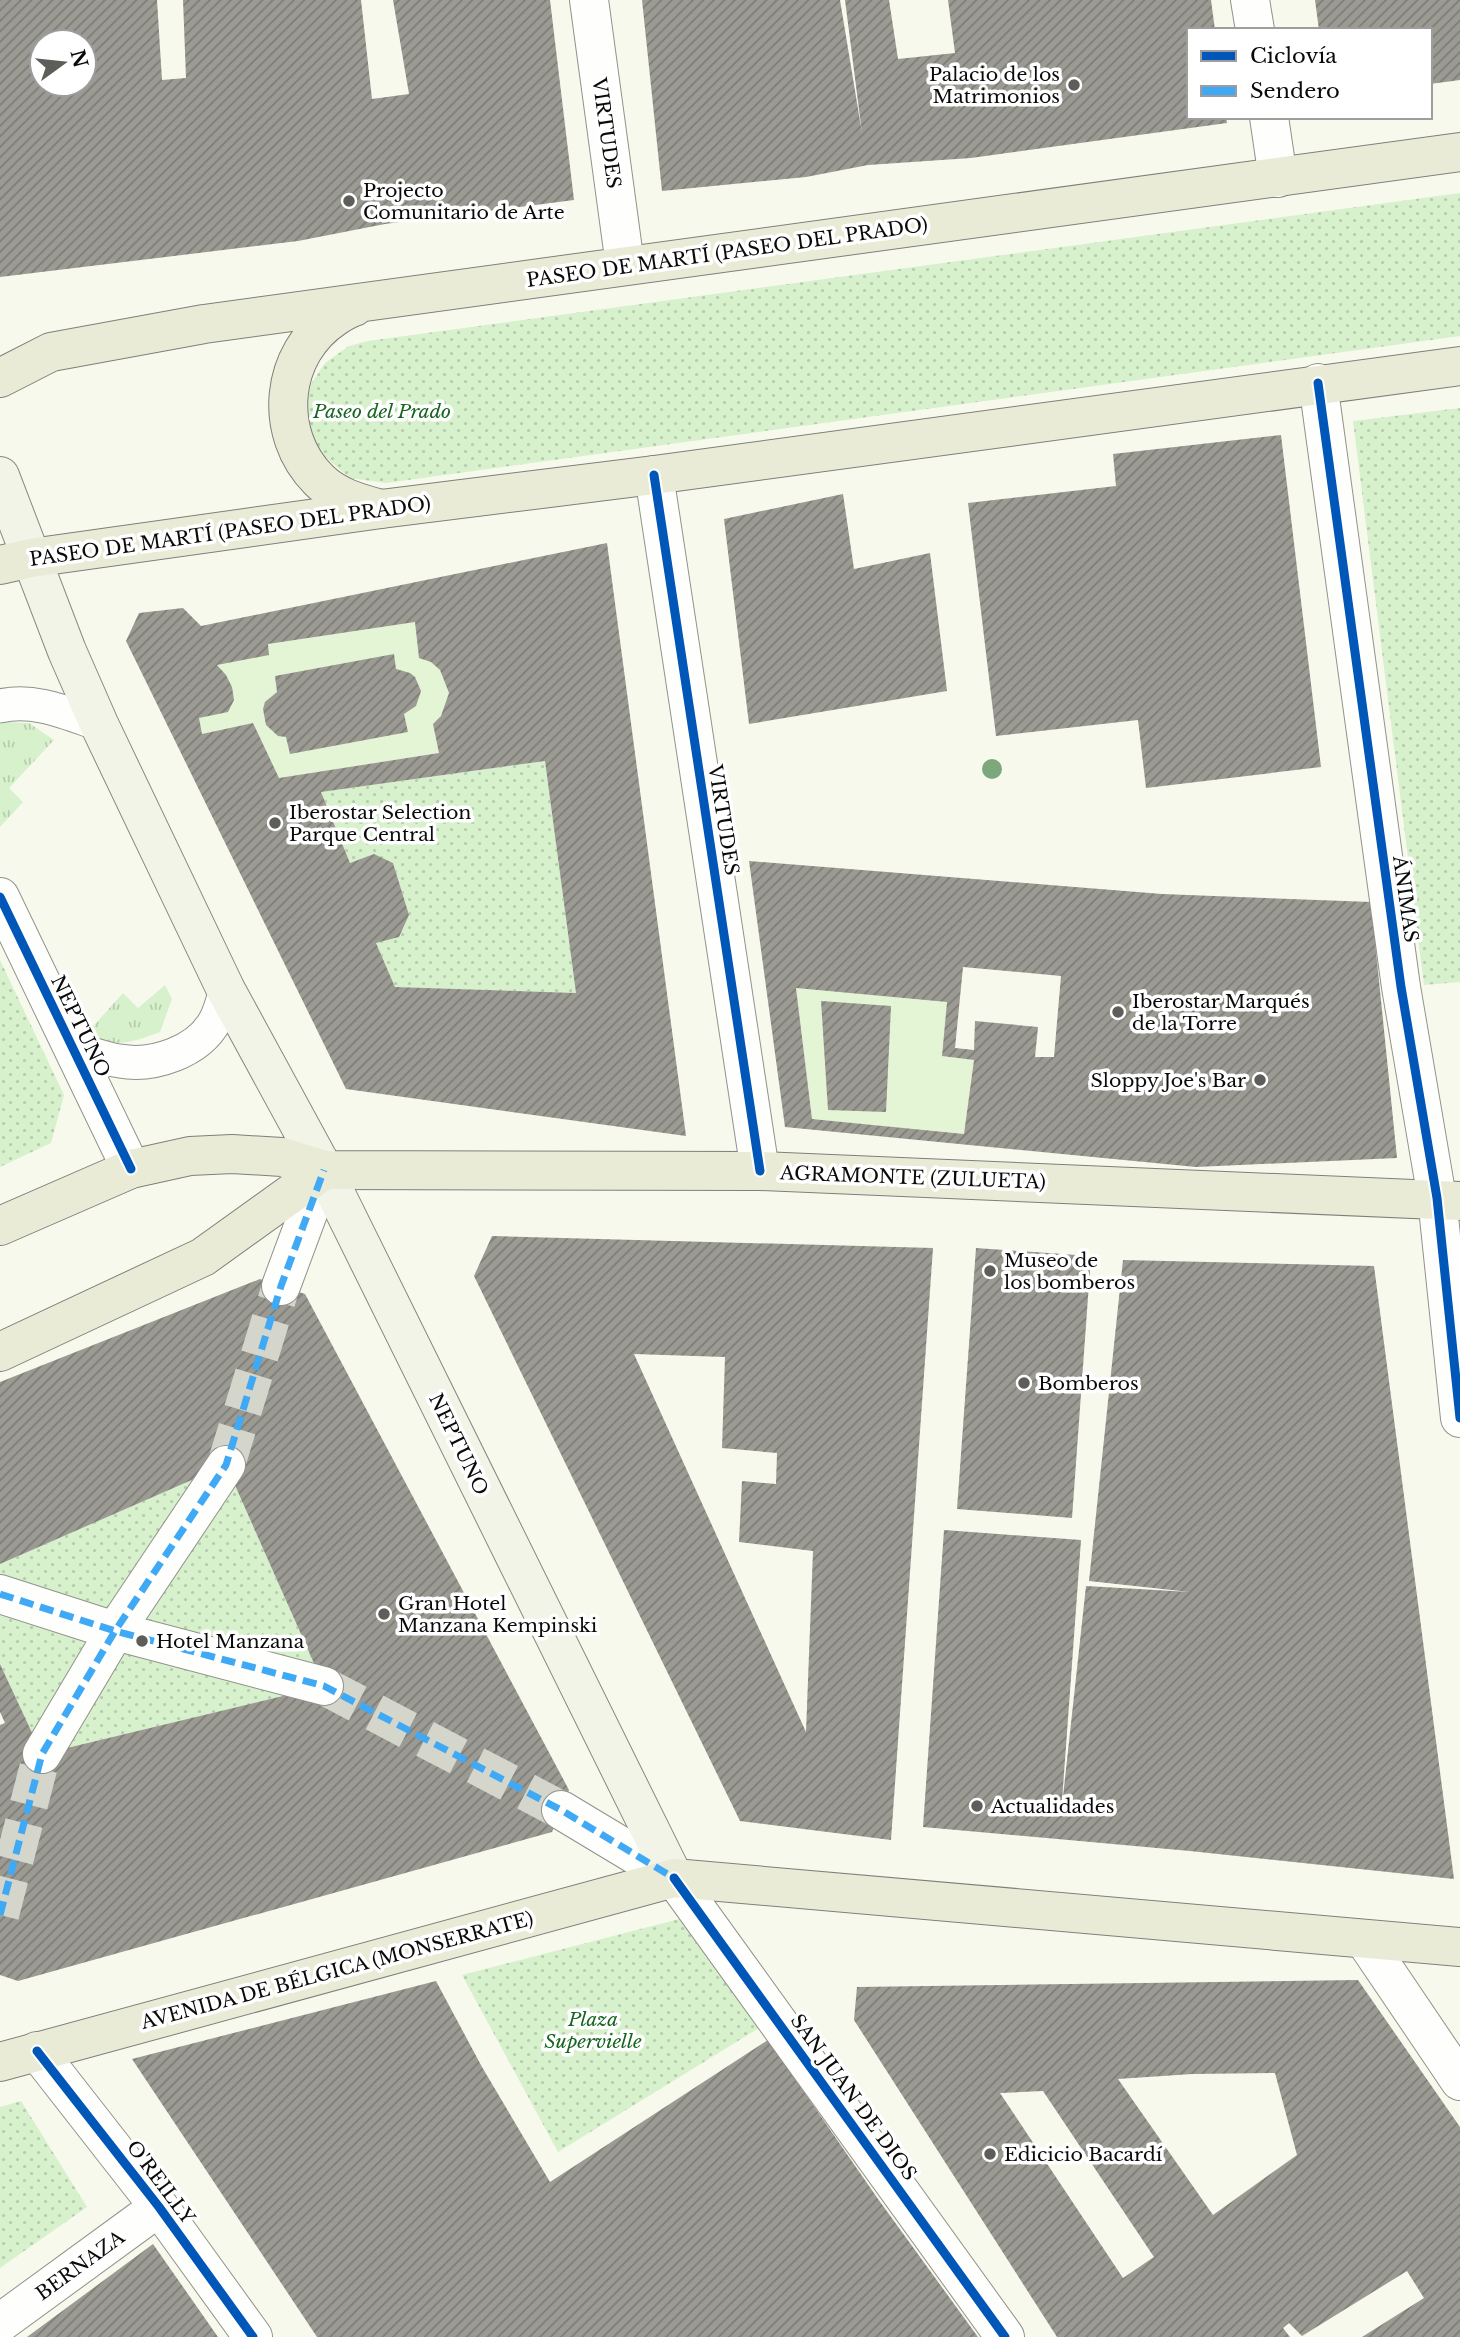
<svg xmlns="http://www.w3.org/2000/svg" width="1460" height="2337" font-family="'Libre Baskerville',serif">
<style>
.grass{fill:url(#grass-tufts)}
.park{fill:url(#park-dots)}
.pitch{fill:#e3f5d5}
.building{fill:url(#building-hatch);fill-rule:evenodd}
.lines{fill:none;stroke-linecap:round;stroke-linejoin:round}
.street-tunnel{stroke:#d4d5cb;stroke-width:38;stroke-dasharray:38 19;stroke-linecap:butt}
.lane-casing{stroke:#91928c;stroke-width:35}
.street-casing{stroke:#91928c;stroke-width:40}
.secondary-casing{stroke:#888883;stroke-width:40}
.primary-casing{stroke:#7e7f7a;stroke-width:40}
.lane{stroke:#fefefc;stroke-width:33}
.street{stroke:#fefefc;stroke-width:38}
.secondary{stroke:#f1f4e7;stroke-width:38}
.primary{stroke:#eaebd6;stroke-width:38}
.quiet{stroke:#3fa9f5;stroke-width:7;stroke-dasharray:14 7;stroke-linecap:butt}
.cycleway-casing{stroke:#fff;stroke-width:13}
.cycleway{stroke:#0057b8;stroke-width:9}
.tree{fill:#7ca87c}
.poi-dot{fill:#5d5e59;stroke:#fff;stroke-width:2.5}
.labels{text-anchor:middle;stroke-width:7;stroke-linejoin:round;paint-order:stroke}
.poi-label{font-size:19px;fill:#0a0a0a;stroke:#fff;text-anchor:start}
.street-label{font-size:19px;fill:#0a0a0a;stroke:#fff}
.park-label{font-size:19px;font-style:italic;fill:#176520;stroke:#fff}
</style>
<defs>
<pattern id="grass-tufts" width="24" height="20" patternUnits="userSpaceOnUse" patternTransform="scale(1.75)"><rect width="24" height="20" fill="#d6f1cb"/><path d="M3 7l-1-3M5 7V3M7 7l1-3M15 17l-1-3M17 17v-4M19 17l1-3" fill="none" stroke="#b6cdad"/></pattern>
<pattern id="park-dots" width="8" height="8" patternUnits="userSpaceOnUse" patternTransform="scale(1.75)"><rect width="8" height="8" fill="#d6f1cb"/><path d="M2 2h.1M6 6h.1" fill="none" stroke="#b6cdad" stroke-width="1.8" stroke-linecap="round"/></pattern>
<pattern id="building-hatch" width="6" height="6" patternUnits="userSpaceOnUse" patternTransform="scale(1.75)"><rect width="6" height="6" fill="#9b9a93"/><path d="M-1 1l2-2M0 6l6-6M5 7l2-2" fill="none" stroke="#7d7c76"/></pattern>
</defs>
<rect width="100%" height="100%" fill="#f8f9ed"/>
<g class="grass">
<path d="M5,722L29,723L54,740L9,788L23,802L0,827V724Z"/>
<path d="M165,985L172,999L160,1032C129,1043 117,1049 87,1033L123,993L138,1008Z"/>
</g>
<g class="park">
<path d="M1460,193V336L386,483L350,478L317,450L309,433L306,408L311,384L325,363L349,346L368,341Z"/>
<path d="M1460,408V982L1424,985L1353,421Z"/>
<path d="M545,761L576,993L395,987L376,943L399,937L409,915L393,863L374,854L350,863L321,792Z"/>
<path d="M0,960L64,1095L51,1143L0,1167Z"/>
<path d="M226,1465L324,1686L42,1754L0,1664V1564Z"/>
<path d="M679,1919L759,2028L558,2152L462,1975Z"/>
<path d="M21,2101L87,2207L0,2268V2107Z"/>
</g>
<g class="pitch">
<path d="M415,622L431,662L440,670L449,693L439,753L279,778L253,723L202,734L199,718L228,712C237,693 231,680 217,665L268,655V644Z"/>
<path d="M796,988L947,1002L942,1056L974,1060L964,1134L812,1119Z"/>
</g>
<g class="building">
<path d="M0,0H157L162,80L186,78L183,0H361L372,99L409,94L393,0H550L574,200L385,224L298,241L0,277ZM42,42H84V84H42Z"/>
<path d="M642,0H840L862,133L845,0H889L898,59L955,53L948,0H1211L1215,30H1189V117H1226L1227,123L971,158L868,165L806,177L662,191Z"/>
<path d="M1315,0H1460V80L1430,84V30H1319Z"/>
<path d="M1281,435L1321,767L1146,788L1138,720L996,736L968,503L1116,486L1113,454Z"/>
<path d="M843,494L854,569L930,553L947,691L749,724L724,519Z"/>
<path d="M607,543L686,1136L346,1089L126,641L139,613L183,608L201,626ZM415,622L419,658L431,662L440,670L449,693L441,716L433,724L439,753L279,778L253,723L202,734L199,718L228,712L234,700L232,687L226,675L217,665L269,655L268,644ZM545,761L576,993L395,987L376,943L399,937L409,915L393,863L374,854L350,863L321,792Z"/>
<path d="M394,654L396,669L410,673L415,677L421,691L416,706L404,714L408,732L290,754L286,737L278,736L266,725L263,709L265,702L277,692L275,676Z"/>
<path d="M749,861L1162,894L1371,902L1397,1158L1196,1167L785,1127ZM963,967L1061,976L1054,1057H1035L1038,1027L975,1021L974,1050L955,1048ZM796,988L947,1002L942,1056L974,1060L964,1134L812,1119Z"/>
<path d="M821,1001L891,1006L886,1112L828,1110Z"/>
<path d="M492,1236L933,1248L891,1840L740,1821L474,1276ZM634,1354L725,1357L722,1448L777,1453L776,1484L742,1481L739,1542L813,1551L806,1732Z"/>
<path d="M976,1248L1091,1256L1072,1518L957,1509Z"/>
<path d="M1123,1260L1374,1266L1454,1879L1190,1851L923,1827L944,1530L1081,1540L1061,1815L1086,1586L1190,1592L1089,1581Z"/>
<path d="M260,1279L305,1294L569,1790L552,1832L18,1981L0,1975V1725L5,1723L0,1712V1664L42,1754L324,1686L226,1465L0,1564V1382Z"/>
<path d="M1358,1980L1460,2127V2337H1362L1424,2298L1407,2271L1302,2336L1289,2323L1283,2328L1290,2337H1057L854,2020L857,1987ZM1275,2073L1297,2155L1213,2215L1118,2079L1192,2074ZM1043,2091L1154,2257L1123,2278L1000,2093Z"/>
<path d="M436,1981L482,2067L550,2182L768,2040L878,2199L978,2337H317L132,2059Z"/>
<path d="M153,2244L218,2337H27L46,2323Z"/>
</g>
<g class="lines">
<g class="street-tunnel">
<path d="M226,1465L281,1286"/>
<path d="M324,1686L561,1810"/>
<path d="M0,1915L42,1754"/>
</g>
<g class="lane-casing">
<g id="lane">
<path d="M0,706C34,698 67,713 99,724"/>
<path d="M72,1048C88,1052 104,1059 120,1061C153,1067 198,1052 215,1021C220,1012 223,1000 226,990"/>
</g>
</g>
<g class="street-casing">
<g id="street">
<path d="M589,0L625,265"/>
<path d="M1250,0L1255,30"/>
<path d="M1269,117L1278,178"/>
<path d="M1318,383L1401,987L1437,1198L1460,1418"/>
<path d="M654,475L760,1171"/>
<path d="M0,897L131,1169"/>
<path d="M281,1286L324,1170"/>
<path d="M0,1594L115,1631L324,1686"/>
<path d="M42,1754L115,1631L226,1465"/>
<path d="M561,1810L674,1878L1005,2337"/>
<path d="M1364,1939L1460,2081"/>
<path d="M37,2051L159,2207L253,2337"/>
<path d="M0,2323L159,2207"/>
</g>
</g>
<g class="secondary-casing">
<path id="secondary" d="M0,476L67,651L99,724L226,990L324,1170L674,1878"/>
</g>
<g class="primary-casing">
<g id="primary">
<path d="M354,307C347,309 341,313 335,317C280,353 272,433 319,480C336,497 359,503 381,509"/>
<path d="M0,378L51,352L204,324L1460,152"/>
<path d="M0,565L31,558L381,509L654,475L1460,366"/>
<path d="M0,1226L131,1169L190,1156L232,1154L282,1157L324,1170L760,1171L1460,1201"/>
<path d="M0,1352L203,1257L324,1170"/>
<path d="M0,2062L674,1878L1460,1947"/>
</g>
</g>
<use href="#lane" class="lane"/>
<use href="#street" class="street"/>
<use href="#secondary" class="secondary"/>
<use href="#primary" class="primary"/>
<g class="quiet">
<path d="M0,1594L115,1631L324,1686L561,1810L674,1878"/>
<path d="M0,1915L42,1754L115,1631L226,1465L281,1286L324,1170"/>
</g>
<g class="cycleway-casing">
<g id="cycleway">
<path d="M1318,383L1401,987L1437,1198L1460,1418"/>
<path d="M654,475L760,1171"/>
<path d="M0,897L131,1169"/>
<path d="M674,1878L1005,2337"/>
<path d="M37,2051L159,2207L253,2337"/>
</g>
</g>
<use href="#cycleway" class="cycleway"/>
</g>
<circle class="tree" cx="992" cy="769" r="10"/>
<g class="poi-dot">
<circle cx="1074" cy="85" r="7"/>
<circle cx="349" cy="201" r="7"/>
<circle cx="275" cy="823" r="7"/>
<circle cx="1118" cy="1012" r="7"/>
<circle cx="1260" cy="1080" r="7"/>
<circle cx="990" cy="1271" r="7"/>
<circle cx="1024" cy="1383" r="7"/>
<circle cx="384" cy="1614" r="7"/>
<circle cx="142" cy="1641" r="7"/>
<circle cx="977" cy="1806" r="7"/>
<circle cx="990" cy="2154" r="7"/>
</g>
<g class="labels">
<g class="poi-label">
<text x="1060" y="81" text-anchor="end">Palacio de los<tspan x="1060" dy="22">Matrimonios</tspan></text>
<text x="363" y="197">Projecto<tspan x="363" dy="22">Comunitario de Arte</tspan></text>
<text x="289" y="819">Iberostar Selection<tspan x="289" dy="22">Parque Central</tspan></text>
<text x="1132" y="1008">Iberostar Marqués<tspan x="1132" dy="22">de la Torre</tspan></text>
<text x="1246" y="1087" text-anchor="end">Sloppy Joe's Bar</text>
<text x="1004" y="1267">Museo de<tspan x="1004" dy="22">los bomberos</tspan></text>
<text x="1038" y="1390">Bomberos</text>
<text x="398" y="1610">Gran Hotel<tspan x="398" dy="22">Manzana Kempinski</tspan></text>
<text x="156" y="1648">Hotel Manzana</text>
<text x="991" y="1813">Actualidades</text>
<text x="1004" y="2161">Edicicio Bacardí</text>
</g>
<g class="street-label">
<text transform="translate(607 133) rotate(82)" y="7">VIRTUDES</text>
<text transform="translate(727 252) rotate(-8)" y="7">PASEO DE MARTÍ (PASEO DEL PRADO)</text>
<text transform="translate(230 531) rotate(-8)" y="7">PASEO DE MARTÍ (PASEO DEL PRADO)</text>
<text transform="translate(724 820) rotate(81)" y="7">VIRTUDES</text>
<text transform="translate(1406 899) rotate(82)" y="7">ÁNIMAS</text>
<text transform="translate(81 1026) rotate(64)" y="7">NEPTUNO</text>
<text transform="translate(913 1177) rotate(2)" y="7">AGRAMONTE (ZULUETA)</text>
<text transform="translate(459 1444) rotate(64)" y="7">NEPTUNO</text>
<text transform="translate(337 1970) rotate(-15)" y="7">AVENIDA DE BÉLGICA (MONSERRATE)</text>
<text transform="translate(854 2097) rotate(54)" y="7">SAN JUAN DE DIOS</text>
<text transform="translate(161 2182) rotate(53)" y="7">O'REILLY</text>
<text transform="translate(80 2265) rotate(-36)" y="7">BERNAZA</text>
</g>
<g class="park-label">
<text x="382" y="418">Paseo del Prado</text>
<text x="593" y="2026">Plaza<tspan x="593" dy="22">Supervielle</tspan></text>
</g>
</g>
<rect x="1187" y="28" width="245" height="91" fill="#ffffff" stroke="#9d9d9d" stroke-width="2"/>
<rect x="1201" y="51" width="35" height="10" fill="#0057b8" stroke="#9d9d9d" stroke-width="2"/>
<text x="1250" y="63" font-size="21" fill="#0a0a0a">Ciclovía</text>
<rect x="1201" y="86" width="35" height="10" fill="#3fa9f5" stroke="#9d9d9d" stroke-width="2"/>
<text x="1250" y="98" font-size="21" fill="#0a0a0a">Sendero</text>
<g transform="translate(63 63) rotate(75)"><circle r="33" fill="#ffffff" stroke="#9d9d9d" stroke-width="2"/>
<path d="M0-5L12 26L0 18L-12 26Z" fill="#5d5e59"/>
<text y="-10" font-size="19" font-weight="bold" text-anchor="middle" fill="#0a0a0a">N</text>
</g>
</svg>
